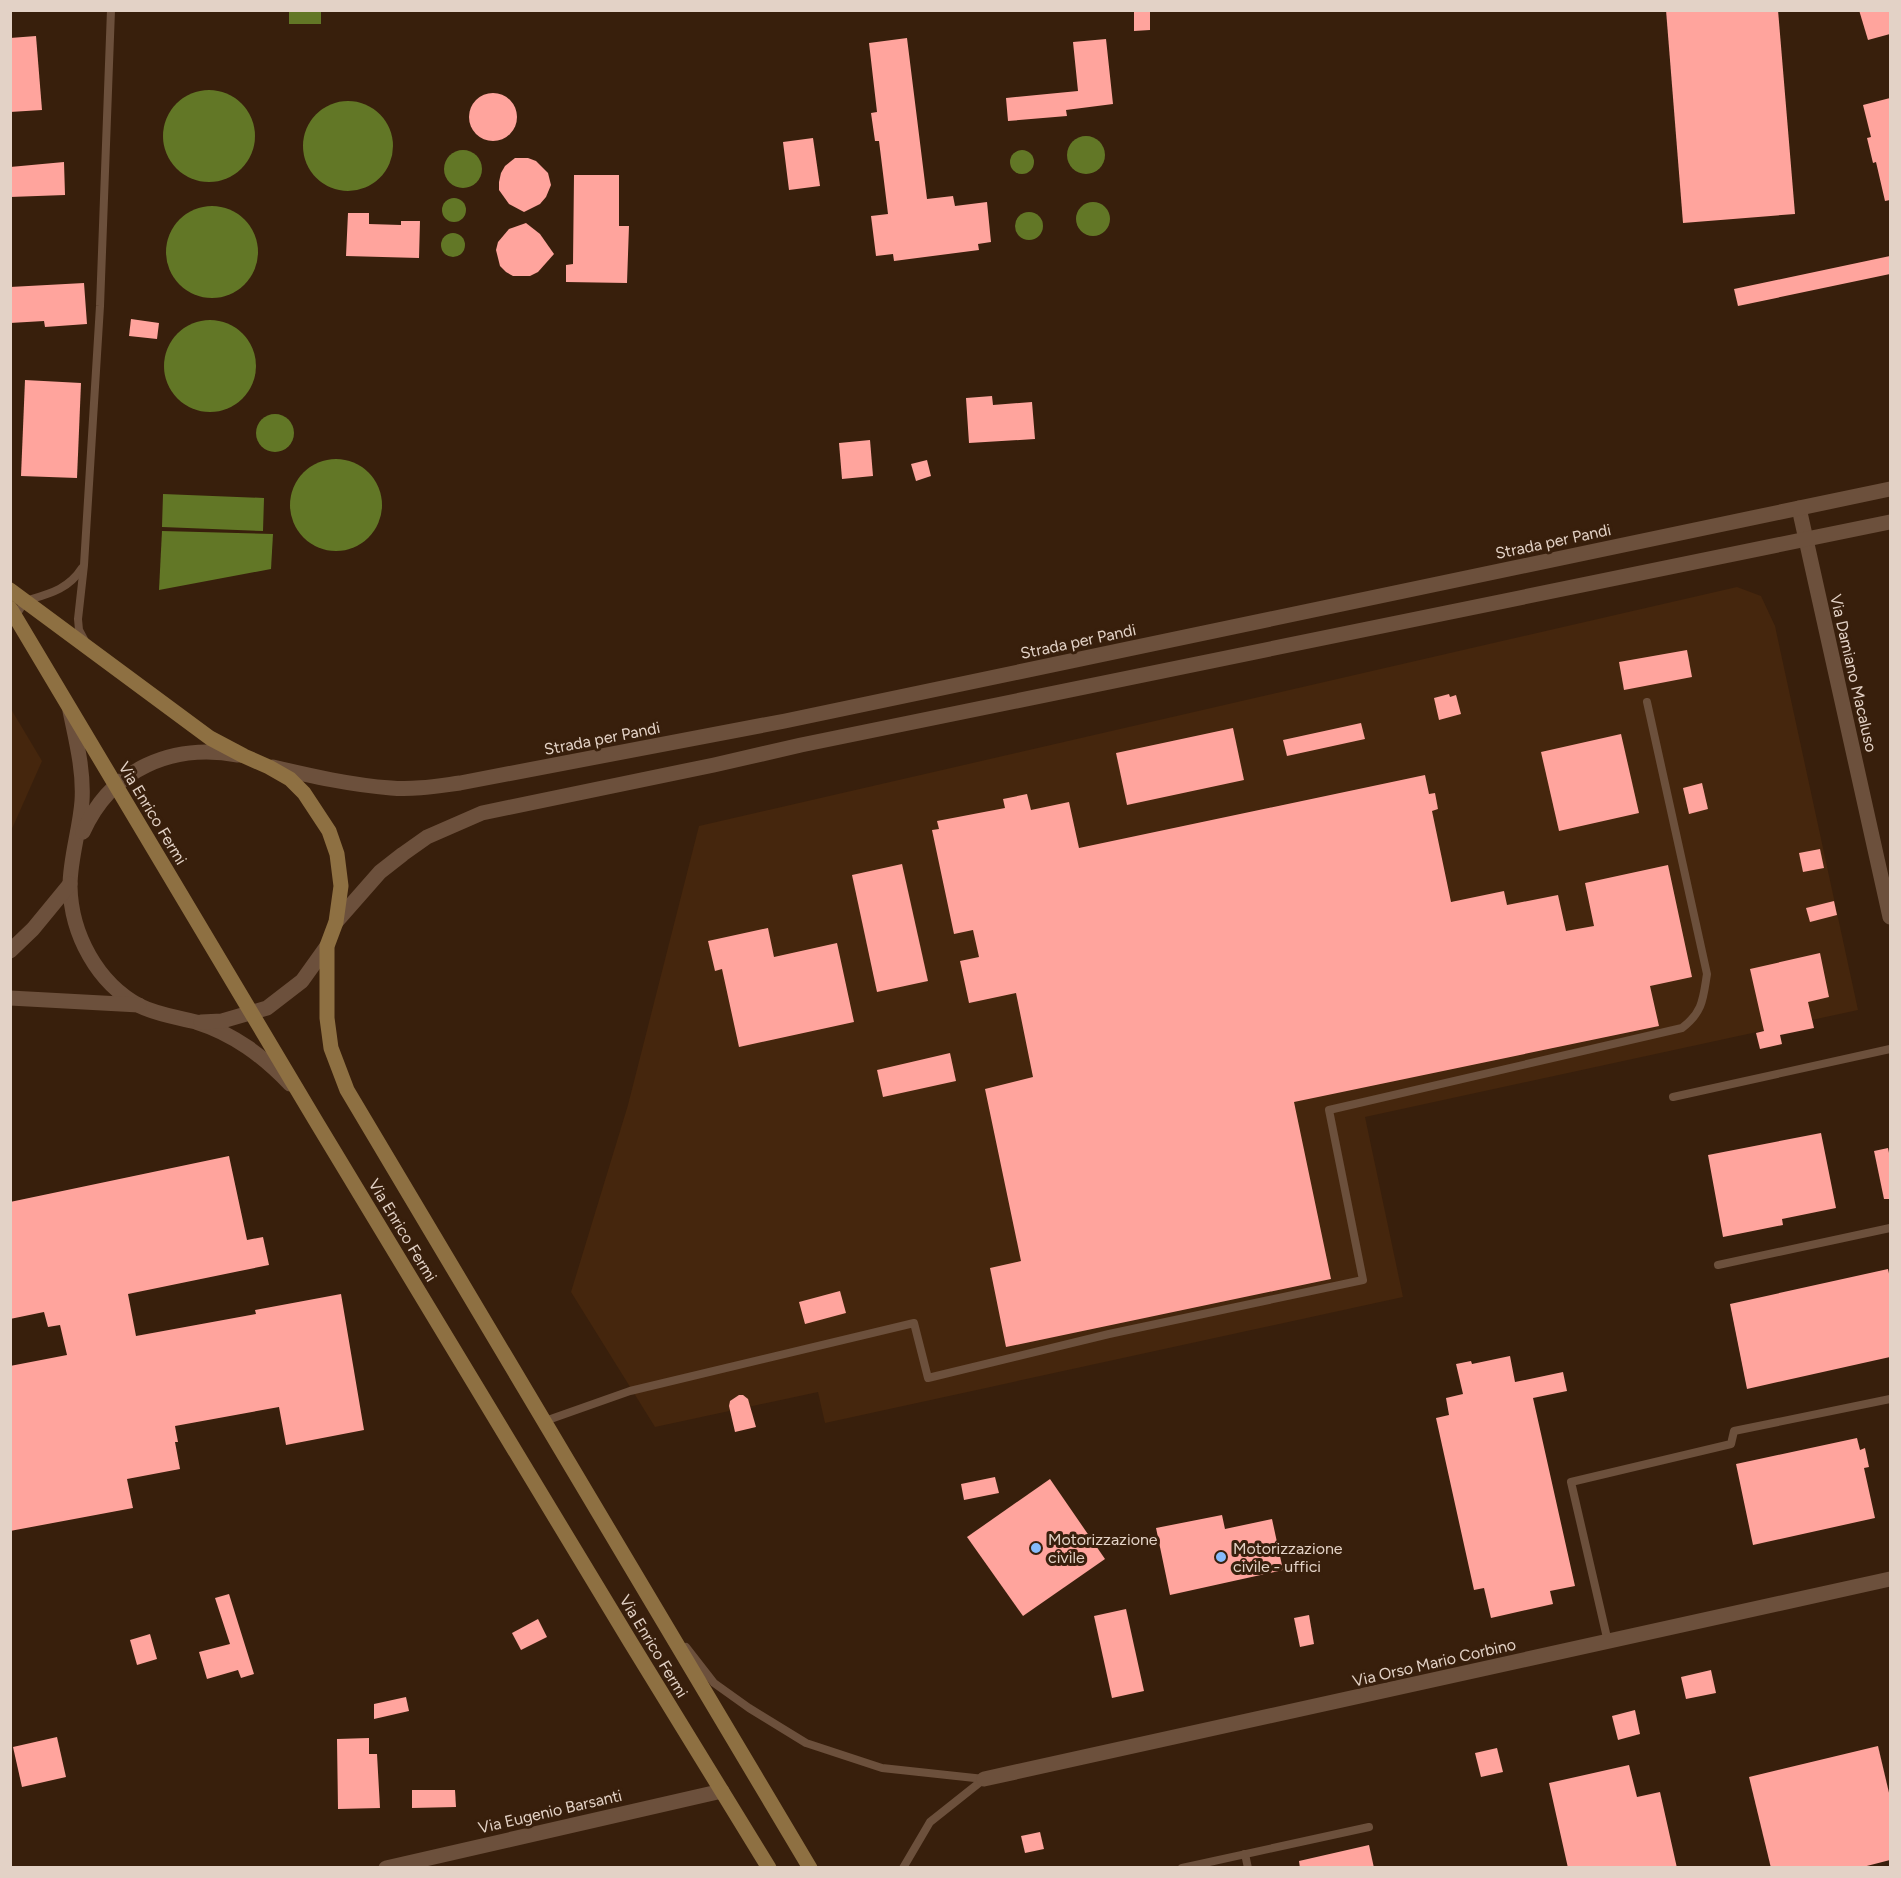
<svg xmlns="http://www.w3.org/2000/svg" width="1901" height="1878" font-family="Figtree,sans-serif">
<style>
.built{fill:#45260d}
.water{fill:#627726}
.building{fill:#ffa49d}
.lines{fill:none;stroke-linecap:round;stroke-linejoin:round}
.lane{stroke:#6c503c;stroke-width:8}
.street{stroke:#6c503c;stroke-width:15}
.secondary{stroke:#8e7042;stroke-width:15}
.poi-dot{fill:#86bbfb;stroke:#381f0c;stroke-width:2}
.labels{text-anchor:middle;stroke-width:6;stroke-linejoin:round;paint-order:stroke}
.street-label{font-size:16px;fill:#e3d2c6;stroke:#381f0c}
.poi-label{font-size:16px;fill:#e3d2c6;stroke:#381f0c;text-anchor:start}
</style>
<rect width="100%" height="100%" fill="#381f0c"/>
<g class="built">
<path d="M1737,587L1761,596L1775,626L1858,1010L1365,1117L1403,1297L825,1423L818,1392L655,1427L571,1292L628,1105L699,826Z"/>
<path d="M11,709L42,761L11,831Z"/>
</g>
<g class="water">
<rect x="289" y="11" width="32" height="13"/>
<circle cx="209" cy="136" r="46"/>
<circle cx="348" cy="146" r="45"/>
<circle cx="1086" cy="155" r="19"/>
<circle cx="1022" cy="162" r="12"/>
<circle cx="463" cy="169" r="19"/>
<circle cx="454" cy="210" r="12"/>
<circle cx="1093" cy="219" r="17"/>
<circle cx="212" cy="252" r="46"/>
<circle cx="1029" cy="226" r="14"/>
<circle cx="453" cy="245" r="12"/>
<circle cx="210" cy="366" r="46"/>
<circle cx="275" cy="433" r="19"/>
<circle cx="336" cy="505" r="46"/>
<path d="M163,494L264,498L263,531L162,527Z"/>
<path d="M162,531L273,534L271,569L159,590Z"/>
</g>
<g class="building">
<path d="M1134,10H1150V30L1134,31Z"/>
<path d="M1666,10H1778L1795,214L1683,223Z"/>
<path d="M1859,10H1890V34L1868,40Z"/>
<path d="M36,36L42,110L10,112V38Z"/>
<path d="M907,38L927,199L953,196L955,206L987,202L991,242L978,244L979,250L894,261L893,254L876,256L871,216L888,214L879,141H875L871,113L877,112L869,43Z"/>
<path d="M1106,39L1113,104L1066,110L1067,116L1008,121L1006,98L1078,91L1073,42Z"/>
<circle cx="493" cy="117" r="24"/>
<path d="M1890,98V200L1885,201L1876,162L1873,163L1867,138L1871,137L1863,105Z"/>
<path d="M813,138L820,186L789,190L783,142Z"/>
<path d="M515,158H528L536,161L548,173L551,185L546,197L540,204L524,212L509,204L499,190V182L501,173L505,166Z"/>
<path d="M64,162L65,195L10,197V167Z"/>
<path d="M574,175H619V226H629L627,283L566,282V265L573,264Z"/>
<path d="M348,213H369V224L401,225V221H420L419,258L346,256Z"/>
<path d="M526,223L540,234L554,254L538,272L530,276H513L506,272L500,266L496,250L498,242L509,229Z"/>
<path d="M1890,256V274L1738,306L1734,289Z"/>
<path d="M84,283L87,324L45,327L44,321L10,323V287Z"/>
<path d="M131,319L159,323L157,339L129,336Z"/>
<path d="M25,380L81,383L77,478L21,476Z"/>
<path d="M992,396L993,405L1032,402L1035,439L969,443L966,398Z"/>
<path d="M870,440L873,476L842,479L839,443Z"/>
<path d="M927,460L931,476L916,481L911,464Z"/>
<path d="M1687,650L1692,677L1624,690L1619,662Z"/>
<path d="M1449,694L1450,697L1456,695L1461,714L1439,720L1434,698Z"/>
<path d="M1361,723L1365,739L1287,756L1283,740Z"/>
<path d="M1233,728L1244,780L1127,805L1116,753Z"/>
<path d="M1621,734L1639,813L1559,831L1541,752Z"/>
<path d="M1425,775L1429,794L1435,793L1438,809L1432,811L1451,902L1504,891L1507,905L1558,895L1566,931L1594,926L1585,883L1668,865L1692,977L1650,986L1659,1026L1294,1102L1331,1279L1006,1347L990,1268L1021,1261L985,1089L1033,1077L1016,993L969,1003L960,961L979,957L973,930L954,934L932,830L939,829L937,821L1005,808L1003,799L1027,794L1031,810L1069,802L1079,848Z"/>
<path d="M1702,783L1708,809L1689,814L1683,788Z"/>
<path d="M1820,849L1824,868L1803,872L1799,853Z"/>
<path d="M902,864L928,981L877,992L852,875Z"/>
<path d="M1834,901L1837,915L1810,922L1806,908Z"/>
<path d="M768,928L774,957L837,943L854,1022L739,1047L722,969L715,971L708,941Z"/>
<path d="M1820,953L1829,997L1808,1002L1814,1028L1780,1035L1782,1044L1760,1049L1756,1033L1764,1031L1750,969Z"/>
<path d="M950,1053L956,1081L883,1097L877,1070Z"/>
<path d="M1821,1133L1836,1208L1782,1219L1783,1225L1723,1237L1708,1155Z"/>
<path d="M1888,1148L1890,1158V1199H1884L1874,1151Z"/>
<path d="M229,1156L247,1240L263,1237L269,1265L128,1294L136,1336L256,1314L255,1310L341,1294L364,1430L286,1445L279,1407L175,1426L178,1442H175L180,1469L127,1479L133,1508L10,1531V1366L67,1355L60,1325L48,1327L44,1312L10,1319V1202Z"/>
<path d="M1888,1269L1890,1278V1357L1747,1389L1730,1304Z"/>
<path d="M840,1291L846,1313L805,1324L799,1302Z"/>
<path d="M1510,1356L1515,1382L1563,1372L1567,1391L1533,1398L1575,1586L1550,1591L1553,1604L1491,1618L1484,1588L1474,1590L1436,1418L1449,1415L1446,1398L1463,1394L1456,1364L1471,1361L1472,1364Z"/>
<path d="M739,1395H743L748,1399L756,1427L735,1432L729,1406L730,1401Z"/>
<path d="M1857,1438L1860,1450L1865,1448L1869,1467L1864,1468L1875,1518L1753,1545L1736,1464Z"/>
<path d="M995,1477L999,1493L964,1500L961,1484Z"/>
<path d="M1050,1479L1105,1559L1023,1616L967,1537Z"/>
<path d="M1222,1515L1225,1529L1272,1519L1283,1570L1170,1595L1156,1528Z"/>
<path d="M229,1594L254,1674L241,1678L238,1670L207,1679L199,1652L230,1644L215,1598Z"/>
<path d="M1126,1609L1144,1691L1112,1698L1094,1616Z"/>
<path d="M1309,1615L1314,1644L1300,1647L1294,1618Z"/>
<path d="M538,1619L547,1637L521,1650L512,1633Z"/>
<path d="M150,1634L157,1659L137,1665L130,1640Z"/>
<path d="M1711,1670L1716,1693L1686,1699L1681,1677Z"/>
<path d="M406,1697L409,1711L374,1719V1704Z"/>
<path d="M1635,1710L1640,1734L1618,1740L1612,1716Z"/>
<path d="M57,1737L66,1777L22,1787L13,1747Z"/>
<path d="M369,1738V1754H377L380,1808L338,1809L337,1739Z"/>
<path d="M1878,1746L1890,1797V1860L1859,1868H1771L1749,1777Z"/>
<path d="M1497,1748L1503,1772L1481,1777L1475,1753Z"/>
<path d="M1629,1765L1637,1797L1660,1792L1677,1868H1568L1549,1783Z"/>
<path d="M412,1790H455L456,1807L412,1808Z"/>
<path d="M1040,1832L1044,1849L1025,1853L1021,1836Z"/>
<path d="M1369,1845L1374,1868H1300L1299,1861Z"/>
</g>
<g class="lines">
<g class="lane">
<path d="M18,619V612L25,601C48,594 68,590 82,568"/>
<path d="M86,643L79,630L78,619L84,565L100,306L111,10"/>
<path d="M1673,1097L1890,1049"/>
<path d="M1718,1265L1890,1228"/>
<path d="M545,1421L630,1391L914,1323L928,1378L1109,1334L1363,1280L1329,1110L1682,1028C1703,1012 1703,999 1707,974L1647,702"/>
<path d="M1608,1642L1571,1482L1731,1444L1734,1431L1890,1399"/>
<path d="M686,1647L714,1683L749,1708L806,1743L882,1768L984,1779"/>
<path d="M1245,1854L1248,1868"/>
<path d="M903,1868L930,1822L984,1779"/>
<path d="M1182,1868L1369,1827"/>
</g>
<g class="street">
<path d="M1799,508L1890,917"/>
<path d="M70,711C76,740 84,771 82,801C80,829 70,858 70,886C71,934 97,983 140,1006C158,1015 177,1017 196,1022C234,1034 263,1056 290,1084"/>
<path d="M273,767C311,776 351,785 391,788C414,790 437,786 460,783L785,721L1890,489"/>
<path d="M83,832C111,769 172,743 238,755"/>
<path d="M336,922L380,872L403,854L427,837L482,813L714,765L801,745L1890,522"/>
<path d="M10,951L33,929L70,884"/>
<path d="M10,998L139,1005"/>
<path d="M201,1022L222,1021L267,1008L302,981L327,946"/>
<path d="M984,1779L1890,1579"/>
<path d="M386,1868L722,1791"/>
</g>
<g class="secondary">
<path d="M10,590L210,738L244,756L269,767L290,779L304,793L329,831L337,854L341,886L336,922L327,946V1018L331,1048L347,1090L810,1868"/>
<path d="M10,608L317,1123L631,1643L769,1868"/>
</g>
</g>
<g class="poi-dot">
<circle cx="1036" cy="1548" r="6"/>
<circle cx="1221" cy="1557" r="6"/>
</g>
<g class="labels">
<g class="street-label">
<text transform="translate(1553 541) rotate(-12)" y="6">Strada per Pandi</text>
<text transform="translate(1078 641) rotate(-12)" y="6">Strada per Pandi</text>
<text transform="translate(1854 673) rotate(77)" y="6">Via Damiano Macaluso</text>
<text transform="translate(602 738) rotate(-11)" y="6">Strada per Pandi</text>
<text transform="translate(153 813) rotate(59)" y="6">Via Enrico Fermi</text>
<text transform="translate(403 1230) rotate(59)" y="6">Via Enrico Fermi</text>
<text transform="translate(654 1646) rotate(59)" y="6">Via Enrico Fermi</text>
<text transform="translate(1434 1662) rotate(-13)" y="6">Via Orso Mario Corbino</text>
<text transform="translate(550 1811) rotate(-13)" y="6">Via Eugenio Barsanti</text>
</g>
<g class="poi-label">
<text x="1048" y="1545">Motorizzazione<tspan x="1048" dy="18">civile</tspan></text>
<text x="1233" y="1554">Motorizzazione<tspan x="1233" dy="18">civile - uffici</tspan></text>
</g>
</g>
<rect width="1901" height="1878" fill="none" stroke="#e3d2c6" stroke-width="24"/>
</svg>
